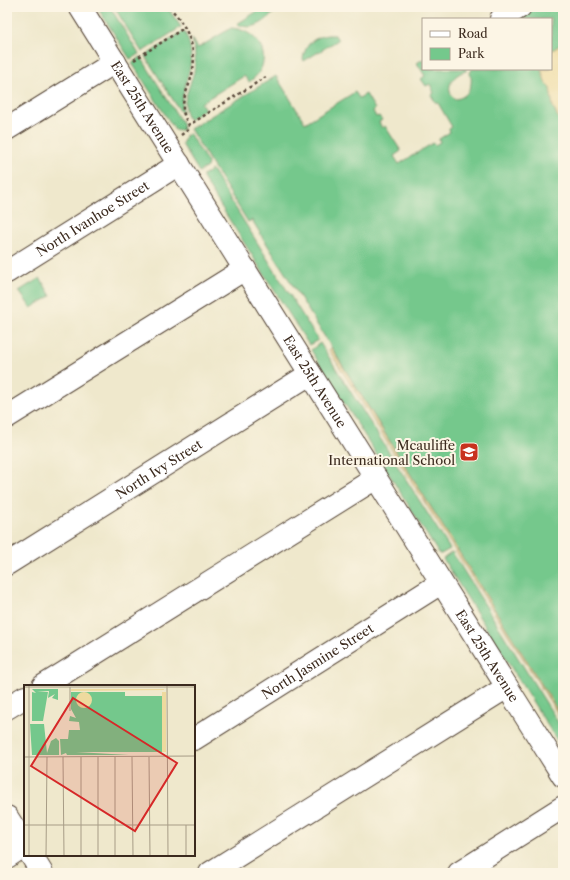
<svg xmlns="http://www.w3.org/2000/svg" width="570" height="880" font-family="'Libre Caslon Text',serif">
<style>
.green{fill:#74c88c;stroke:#587955}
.sand{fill:#eeda9e;stroke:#94825e}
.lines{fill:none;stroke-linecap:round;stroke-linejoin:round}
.minor-casing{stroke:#564638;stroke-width:24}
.path{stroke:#564638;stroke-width:2.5;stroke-dasharray:3 3;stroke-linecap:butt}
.minor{stroke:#fff;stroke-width:22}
.labels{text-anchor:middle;stroke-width:4;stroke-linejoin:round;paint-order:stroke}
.street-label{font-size:13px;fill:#3b2a1e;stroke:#fcf5e5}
.poi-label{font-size:13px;fill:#3b2a1e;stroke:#fcf5e5;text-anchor:end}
.inset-road{fill:none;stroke:#a79c86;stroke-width:1}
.view{fill:#d62828;fill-opacity:0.15;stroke:#d62828;stroke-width:2}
.inset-edge{fill:none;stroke:#3b2a1e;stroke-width:2}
</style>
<rect width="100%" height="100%" fill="#fcf5e5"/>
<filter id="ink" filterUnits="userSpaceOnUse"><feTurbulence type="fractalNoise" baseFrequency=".025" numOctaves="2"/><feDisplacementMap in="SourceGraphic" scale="8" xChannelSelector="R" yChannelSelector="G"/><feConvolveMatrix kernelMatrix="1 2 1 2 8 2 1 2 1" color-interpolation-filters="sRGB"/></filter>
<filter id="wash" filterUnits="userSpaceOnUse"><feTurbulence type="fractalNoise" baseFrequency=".012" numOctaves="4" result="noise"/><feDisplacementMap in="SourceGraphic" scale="16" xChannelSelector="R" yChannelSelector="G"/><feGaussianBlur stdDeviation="0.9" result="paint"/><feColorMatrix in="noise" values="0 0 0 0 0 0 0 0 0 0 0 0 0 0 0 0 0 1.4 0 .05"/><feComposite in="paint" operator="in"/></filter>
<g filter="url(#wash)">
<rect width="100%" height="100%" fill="#efe8cc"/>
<g class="green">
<path d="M97,7H110L139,54L130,59Z"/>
<path d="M114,7H167L181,27L142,52Z"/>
<path d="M264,7H279C268,19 255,33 237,24Z"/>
<path d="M529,7H563V719L252,220L248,222L190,129L276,76L305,123L355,92L359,98L366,94L375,109L373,111L376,117L379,116L382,120L379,122L382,128L385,126L401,151L394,156L399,164L433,143L435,145L440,142L439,139L450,132L449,129L452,127L438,103H436L431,95L434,93L430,84L426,86L421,79L425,76L417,63L423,59V69H466V71C453,74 443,89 455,99C468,98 474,85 470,73L472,69H551V19H509Z"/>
<path d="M231,28C262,30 276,64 249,82L244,76L201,103L205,109L189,120C178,105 191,86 194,71C196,60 195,50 192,39L198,48Z"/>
<path d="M184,31C202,64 179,81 182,114L145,56Z"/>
<path d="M328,35H335L338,40L304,61L303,59C305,44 314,37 328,35Z"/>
<path d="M141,57L182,123L183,130H175L132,63Z"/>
<path d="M189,133L208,163L207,167L199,172L182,144L186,135Z"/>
<path d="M212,170L318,340L309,345L203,178V175Z"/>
<path d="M40,278L51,296L31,308L19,291Z"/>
<path d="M320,343L450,549L441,554H439L311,350Z"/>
<path d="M452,552L563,730V750L443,559Z"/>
</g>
<g class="sand">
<path d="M563,38V122L558,117L553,107L550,88L546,84L541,69H551V51L562,44L559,40Z"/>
<path d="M331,348L563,719V722L329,350Z"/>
</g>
</g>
<g filter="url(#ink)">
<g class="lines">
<g class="minor-casing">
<g id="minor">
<path id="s1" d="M80,7L563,776"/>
<path d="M501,19L520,7"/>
<path d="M7,129L115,62"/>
<path id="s2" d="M7,272L179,164"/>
<path d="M7,417L245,269"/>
<path id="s3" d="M7,564L310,374"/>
<path d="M43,686L376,478"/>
<path d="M7,708L25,697"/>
<path id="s4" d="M194,739L441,583"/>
<path d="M7,817L25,845L7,857"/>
<path d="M31,855L42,873"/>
<path d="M210,873L507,687"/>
<path d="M459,873L563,807"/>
</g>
</g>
<g class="path">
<path d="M169,7C187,25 198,50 192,75C187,94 176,106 189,125"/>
<path d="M134,60L184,28"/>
<path d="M181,135L188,130L189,125L266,77"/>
</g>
<use href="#minor" class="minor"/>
</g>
</g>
<defs>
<g id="school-square" transform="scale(1)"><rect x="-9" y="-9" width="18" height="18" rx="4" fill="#c8321e" stroke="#fcf5e5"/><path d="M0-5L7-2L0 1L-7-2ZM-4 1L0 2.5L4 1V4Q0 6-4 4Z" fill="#fff"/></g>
</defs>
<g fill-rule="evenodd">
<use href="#school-square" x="469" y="452"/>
</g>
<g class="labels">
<g class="street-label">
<text dy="5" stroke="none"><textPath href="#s1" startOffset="118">East 25th Avenue</textPath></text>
<text dy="5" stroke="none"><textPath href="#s2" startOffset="101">North Ivanhoe Street</textPath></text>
<text dy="5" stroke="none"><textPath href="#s1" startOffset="442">East 25th Avenue</textPath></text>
<text dy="5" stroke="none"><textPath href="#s3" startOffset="179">North Ivy Street</textPath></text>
<text dy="5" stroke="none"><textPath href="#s1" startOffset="766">East 25th Avenue</textPath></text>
<text dy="5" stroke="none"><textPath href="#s4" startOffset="146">North Jasmine Street</textPath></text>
</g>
<g class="poi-label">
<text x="455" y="450">Mcauliffe<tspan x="455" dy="15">International School</tspan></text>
</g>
</g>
<g transform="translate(24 685)">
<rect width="171" height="171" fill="#efe8cc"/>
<path d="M8,4H34V15L28,13L31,9L24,13L25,6H13L24,7L19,36H8V7L12,8ZM47,7H101V11H138V67H52L105,70H43L42,68L37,70L36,54H44L45,45H56L55,37L45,36L46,31L52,33L47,24ZM6,39H20L23,68L27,56L32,53L35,56V70H8Z" fill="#74c88c"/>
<path d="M47,4H140V5L47,6ZM52 15a8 8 0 1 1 16 0a8 8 0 1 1-16 0ZM138,7H142V67L72,68L138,67Z" fill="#eeda9e"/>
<path class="inset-road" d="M5,0V171M143,1L144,171M0,2H171M46,2V26M0,72L171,71M39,72L40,171M57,72V171M74,72V171M91,72V171M108,72L109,171M125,72L126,171M0,140H171M22,171L23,72M162,171V140"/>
<path class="view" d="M49,13L153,78L111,146L7,81Z"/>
<rect width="171" height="171" class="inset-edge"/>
</g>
<rect width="570" height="880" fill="none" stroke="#fcf5e5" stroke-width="24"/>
<rect x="422" y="18" width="130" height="52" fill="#fcf5e5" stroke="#afa495"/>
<rect x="430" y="31" width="20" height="6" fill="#ffffff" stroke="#afa495"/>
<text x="458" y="38" font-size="12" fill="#3b2a1e">Road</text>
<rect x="430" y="48" width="20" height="12" fill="#74c88c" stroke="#afa495"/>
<text x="458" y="58" font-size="12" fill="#3b2a1e">Park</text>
</svg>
